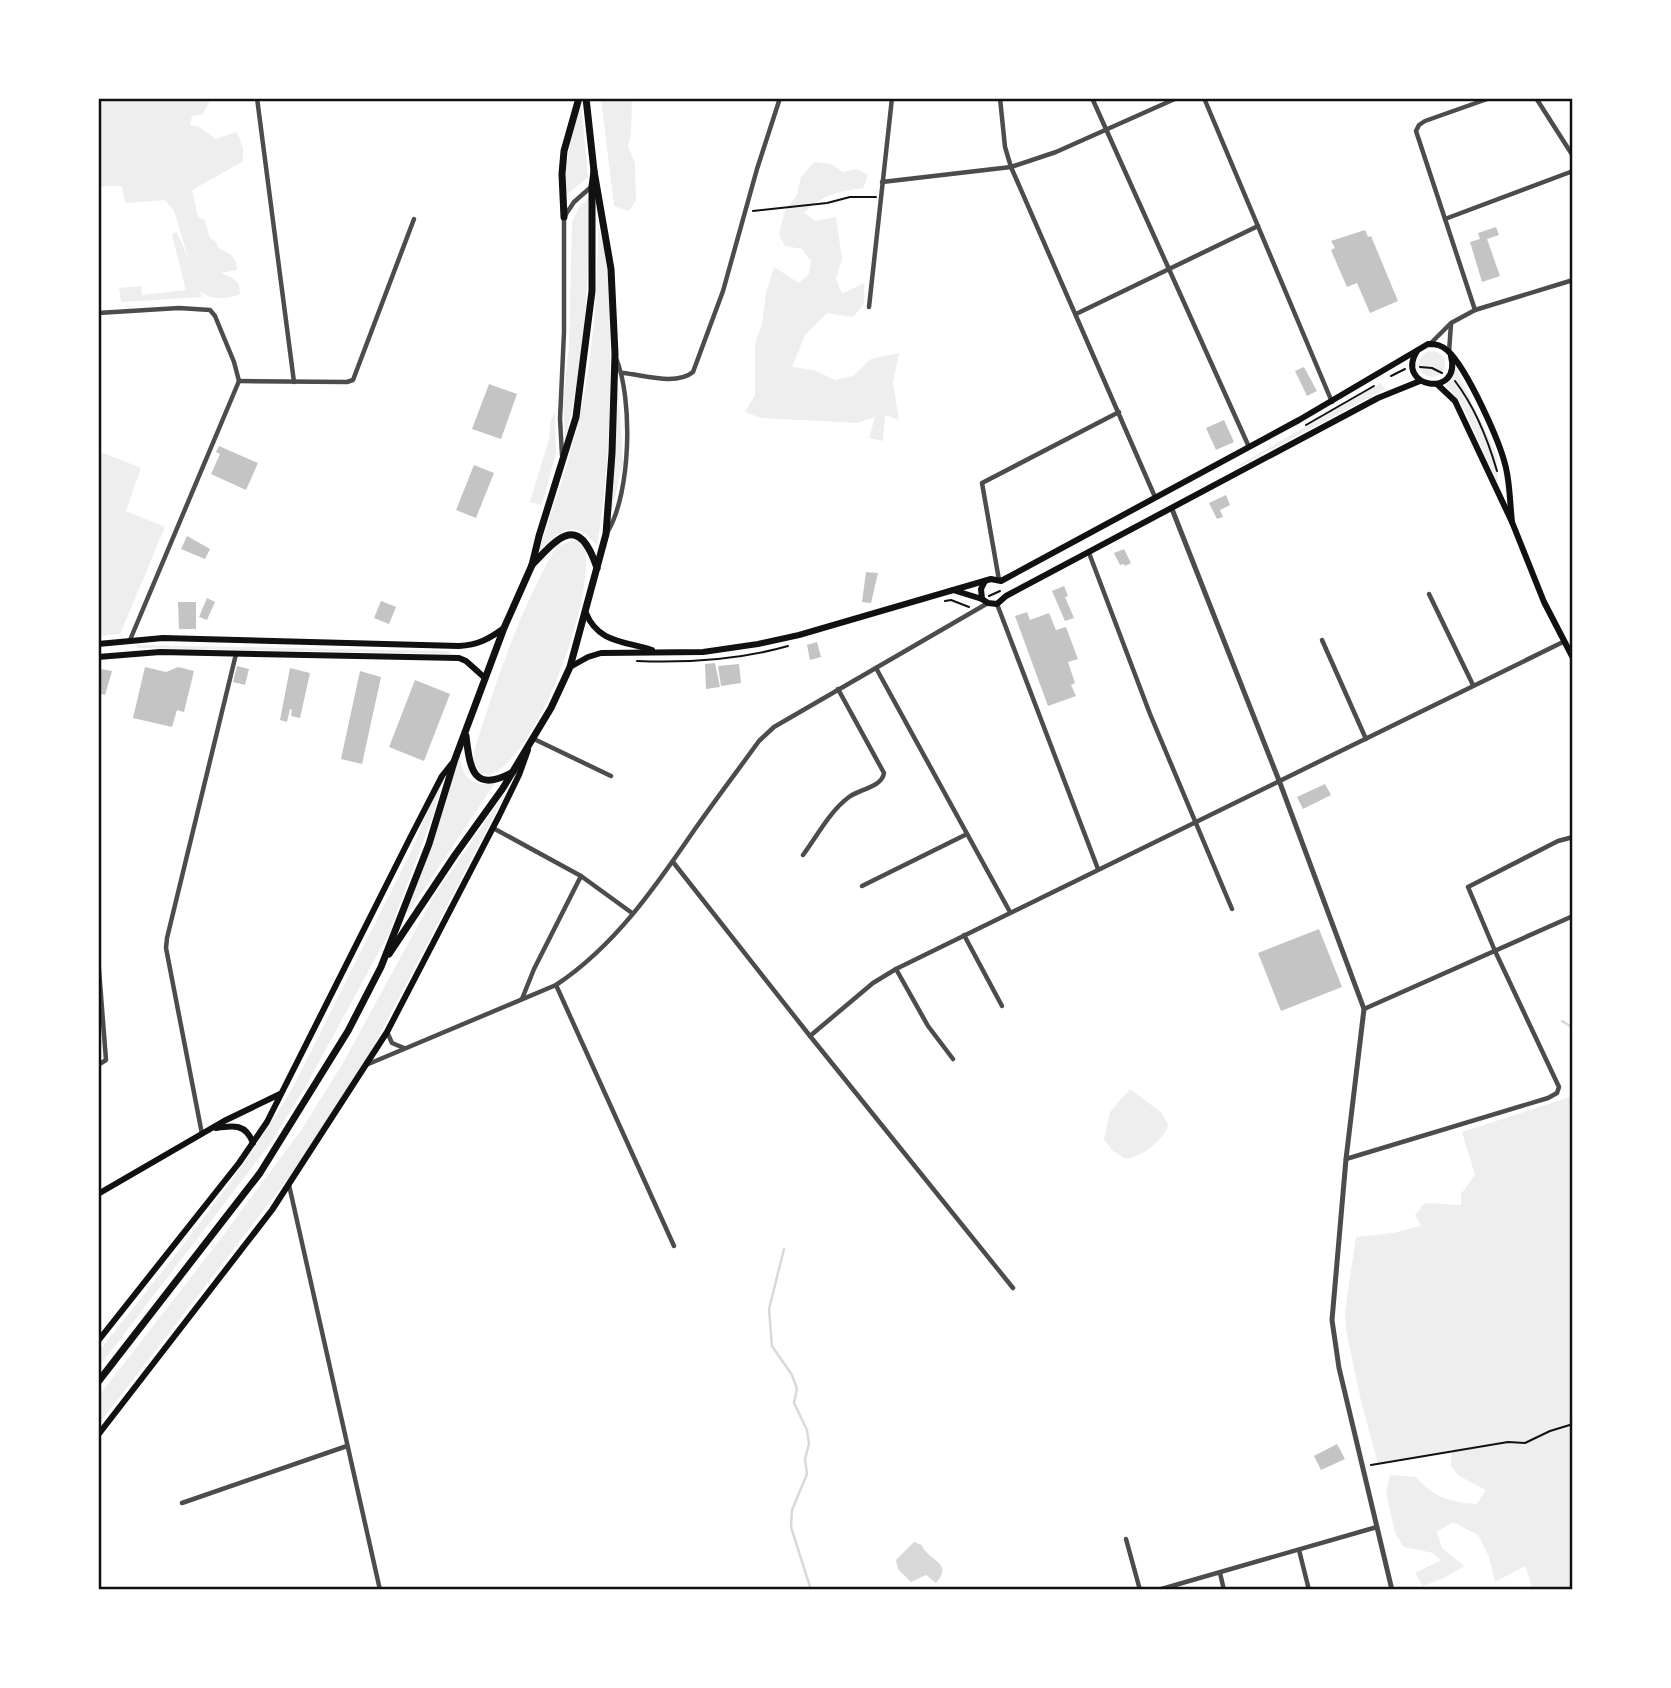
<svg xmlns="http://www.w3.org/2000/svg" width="1671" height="1688" font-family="'Alegreya Sans',sans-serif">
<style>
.green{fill:#eee}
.water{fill:#d9d9d9}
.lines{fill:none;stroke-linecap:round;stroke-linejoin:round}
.stream{stroke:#d9d9d9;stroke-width:2.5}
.building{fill:#c4c4c4}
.path{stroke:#111;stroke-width:2}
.minor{stroke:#4c4c4c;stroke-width:4.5}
.tertiary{stroke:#4c4c4c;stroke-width:5}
.secondary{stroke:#111;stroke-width:6}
.trunk{stroke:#111;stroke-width:7}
.neatline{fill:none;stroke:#111;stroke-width:2.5}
</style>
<rect width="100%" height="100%" fill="#fff"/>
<g class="green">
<path d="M98,98H211L203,114L192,116L190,125L199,127L216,139L236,132C242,143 245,149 242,162L192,190L198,217L205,220L210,238L216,242L219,249C230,252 237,258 237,270L220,273L231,277L239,284L240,294C228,299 210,301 200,291L202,297L121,302L119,288L141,286L142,295L186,290L172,234L177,232L189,260L174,211L165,200L125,203L122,186H98Z"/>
<path d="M601,98H632L631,134L628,147L635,163L636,200L629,211L614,206Z"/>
<path d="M581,103L588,177L565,196C564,163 572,134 581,103Z"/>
<path d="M814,162L831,164L843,172L857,169L868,175L863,188C837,192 823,194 804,213L816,221L836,217L842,259L836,279L842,294L864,283V304L853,317L827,313L805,335L792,367L814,370L835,380L853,376L871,359L899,353L893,383L899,420L885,415L883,441L869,438L875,417L857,423L761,418L745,412L755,395V344L762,324L766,293L774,267L799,283L809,274L811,261L802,249L785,246L779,234L785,211L797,195L801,177Z"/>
<path d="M588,198C589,280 586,361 565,441L563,405L569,346L572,222L579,207Z"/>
<path d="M598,225C610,263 609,302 610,342C611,411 608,478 597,546C575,517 558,531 538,553C550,515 564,478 574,439C593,369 597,297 598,225Z"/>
<circle cx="1432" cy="364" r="13"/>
<path d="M1456,368L1497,456L1498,484L1461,403L1446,385Z"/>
<path d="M618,382L623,462L610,518Z"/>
<path d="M1381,383L1385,389L1239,467L1237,466Z"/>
<path d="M555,413L556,453L542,505L530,502L549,439L551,419Z"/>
<path d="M101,452L141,468L126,511L165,527L120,634L98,636V460Z"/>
<path d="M573,540L578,542L585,549C594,600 539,754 490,775L480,773L473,761L474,752C496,680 519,612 556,547Z"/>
<path d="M137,645L450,651V654L137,648Z"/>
<path d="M460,755C462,778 472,788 495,783L408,913L406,910L420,878Z"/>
<path d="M442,783L434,813L388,935L307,1084L270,1144L98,1368V1352C166,1267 237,1181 293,1087L412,850L426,814Z"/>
<path d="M508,789L367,1059L293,1172L98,1425V1397L216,1245L302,1129L343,1063L434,896Z"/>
<path d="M1130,1089L1162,1113L1168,1125C1163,1142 1143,1155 1126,1159L1113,1151L1104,1139L1110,1112Z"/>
<path d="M1573,1096V1590H1533L1525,1566L1495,1582L1489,1557L1478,1535L1453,1522L1437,1532L1442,1548L1464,1566L1444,1578L1423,1586L1415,1573L1441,1560L1433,1553L1404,1547L1395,1533L1386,1492L1390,1475L1416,1477C1434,1498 1450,1502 1477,1504L1486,1490L1459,1476L1451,1466L1452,1445L1450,1452L1378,1464L1361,1401L1346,1330L1345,1311L1356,1237L1393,1233L1421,1226L1415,1215L1425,1203L1461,1205V1194L1475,1175L1462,1132Z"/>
</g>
<path class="water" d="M914,1542L922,1545C926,1560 955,1562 936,1583L926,1575L911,1582L898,1569L896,1560Z"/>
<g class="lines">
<g class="stream">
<path d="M1562,1021L1573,1028"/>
<path d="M784,1249L769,1309L772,1346L792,1375L797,1389L794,1403L807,1430L809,1444L805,1459L807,1474L792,1510L791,1527L811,1590"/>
</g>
</g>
<g class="building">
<path d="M1496,227L1499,235L1487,239L1500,276L1482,282L1470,242L1480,239L1478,233Z"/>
<path d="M1365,230L1368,237L1371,236L1398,301L1370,313L1357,283L1347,287L1331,250L1335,248L1331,241Z"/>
<path d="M1304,367L1317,391L1307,396L1295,371Z"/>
<path d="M489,384L517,394L501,439L472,429Z"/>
<path d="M1224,420L1234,442L1216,450L1206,428Z"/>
<path d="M219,446L258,463L246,490L211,474L220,454L216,452Z"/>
<path d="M474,465L494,473L476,518L456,510Z"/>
<path d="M1226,495L1230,505L1220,510L1223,517L1217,519L1209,503Z"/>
<path d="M187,536L210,549L205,559L181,549Z"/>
<path d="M1124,549L1131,563L1125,566L1124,564L1120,565L1114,553Z"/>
<path d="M866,572L878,573L871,603L862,602Z"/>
<path d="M1064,586L1068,596L1065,597L1074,618L1065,621L1052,591Z"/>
<path d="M207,598L215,602L207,620L199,617Z"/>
<path d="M381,601L396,607L389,624L374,618Z"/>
<path d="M178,602H196V629H179Z"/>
<path d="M1027,612L1030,620L1049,613L1056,630L1066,627L1078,659L1068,662L1075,683L1071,685L1076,696L1048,706L1015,616Z"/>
<path d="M817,642L821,657L810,660L807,645Z"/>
<path d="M715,663L720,687L706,689L705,664Z"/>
<path d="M739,664L741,683L721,686L718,666Z"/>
<path d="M237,666L249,669L245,685L233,682Z"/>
<path d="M145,667L166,672L178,667L194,671L184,712L177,710L172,727L133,718Z"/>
<path d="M290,668L310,673L300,718L291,716L292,710L290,709L287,722L280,720Z"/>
<path d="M101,669L112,671L105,695L98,693Z"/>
<path d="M360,671L381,677L362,764L341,759Z"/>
<path d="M415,680L450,694L424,761L389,747Z"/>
<path d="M1325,784L1331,795L1303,809L1297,797Z"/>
<path d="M1319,929L1342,987L1281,1011L1258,953Z"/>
<path d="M1337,1444L1345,1459L1321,1470L1314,1456Z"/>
</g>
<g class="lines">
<g class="path">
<path d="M753,211L827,203L850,197H876"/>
<path d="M1420,367L1432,368L1442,373"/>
<path d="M1391,376L1405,369"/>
<path d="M1455,381C1475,407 1488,440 1497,471"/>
<path d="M1306,425L1374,386"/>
<path d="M989,596L1000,591"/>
<path d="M945,601L951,600L969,607"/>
<path d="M637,661C688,663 739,660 788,646"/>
<path d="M1371,1465L1508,1442L1525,1443L1550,1431L1573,1424"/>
</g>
<g class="minor">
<path d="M257,98L294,382"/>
<path d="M1000,98L1005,147L1011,167L1155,497"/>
<path d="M1092,98L1249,447"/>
<path d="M1204,98L1332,402"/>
<path d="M1536,98L1573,156"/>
<path d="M882,182L1011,167L1056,152L1177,98"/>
<path d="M1445,219L1573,171"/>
<path d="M869,307L892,98"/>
<path d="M1475,310L1416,131L1419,125L1425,121L1490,98"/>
<path d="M98,313L179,308L210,310L215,316L234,362L239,381"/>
<path d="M1076,314L1258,226"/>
<path d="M1430,344L1451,323L1475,310L1573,280"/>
<path d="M1449,352L1451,324"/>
<path d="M623,373C644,375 676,386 693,372L723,291L757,169L780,98"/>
<path d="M239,381L347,382L353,380L414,219"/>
<path d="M562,455L560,419L564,332V217L574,202L591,187"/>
<path d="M608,531C631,492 633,399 616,358"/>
<path d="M1089,553L1150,714L1232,909"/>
<path d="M999,580L982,483L1119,412"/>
<path d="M1429,594L1473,685"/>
<path d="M997,604L1098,869"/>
<path d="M130,640L239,381"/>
<path d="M1322,640L1366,739"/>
<path d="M876,668L1010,912"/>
<path d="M534,739L611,776"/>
<path d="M493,828L581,876L632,913"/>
<path d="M803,855C817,836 830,811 849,797C860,789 882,787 884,773L838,689"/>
<path d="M673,862L810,1036L1013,1288"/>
<path d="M862,886L967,834"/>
<path d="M964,935L1002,1006"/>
<path d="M98,957L106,1060L98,1065"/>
<path d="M896,969L928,1026L953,1059"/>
<path d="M556,985L674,1246"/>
<path d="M522,999L534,969L581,876"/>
<path d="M1364,1009L1573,916"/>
<path d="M387,1032L392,1043L404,1048"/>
<path d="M810,1036L873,983L896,969L1563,642"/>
<path d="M366,1065L556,985C615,946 656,886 695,829C716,799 738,770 759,741L774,727L988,603"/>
<path d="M202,1134L166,948L167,938L236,654"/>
<path d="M1346,1159L1548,1098L1557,1093L1559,1087L1495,951L1468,887L1558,841L1573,837"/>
<path d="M289,1185L380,1590"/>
<path d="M182,1503L347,1446"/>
<path d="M1126,1539L1140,1590"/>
<path d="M1299,1550L1309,1590"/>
<path d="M1220,1573L1224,1590"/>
<path d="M1158,1590L1377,1527"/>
</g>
<path class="tertiary" d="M1172,509L1280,783L1364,1009L1346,1159L1332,1320L1339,1368L1392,1590"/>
<g class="secondary">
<path d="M1417,351C1394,388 1462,399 1451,356"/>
<path d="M1437,384L1455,401L1512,522L1544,602L1573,658"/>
<path d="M953,590L982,599L988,603L997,604L1006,596L1378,398L1420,381"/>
<path d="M982,599L981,589L985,581"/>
<path d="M586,613C598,643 625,641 652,650"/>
<path d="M98,644L163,638L459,646C478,645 489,639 504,628"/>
<path d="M98,657L160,652L459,658L466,661L485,678"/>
<path d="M570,667L588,657L601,653L703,652L758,644L799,635L991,579L1001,581L1299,420L1428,344C1436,344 1442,345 1448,351C1467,369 1500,441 1506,468C1510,485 1510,504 1512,522"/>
<path d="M216,1128C234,1125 246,1124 253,1143"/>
<path d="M98,1194L224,1121L280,1094"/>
<path d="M98,1341L239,1163L267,1122L410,838L442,776L454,761"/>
<path d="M98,1435L272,1210L387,1032L499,816L519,775L528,750"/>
</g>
<g class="trunk">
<path d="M564,217L562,174L564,151L579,98"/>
<path d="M532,565C560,535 579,514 597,568"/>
<path d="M466,736C470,769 473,794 513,772"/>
<path d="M389,954L455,855L503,788L551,708L570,667L606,534L612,453L615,354L611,269L594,171L586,98"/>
<path d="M98,1382L260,1173L348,1031L381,967L429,844L455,759L504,628L532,565L539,536L576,417L592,291V187L594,171"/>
</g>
</g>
<rect width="1671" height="1688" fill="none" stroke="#ffffff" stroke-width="200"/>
<rect x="100" y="100" width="1471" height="1488" class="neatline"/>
</svg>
